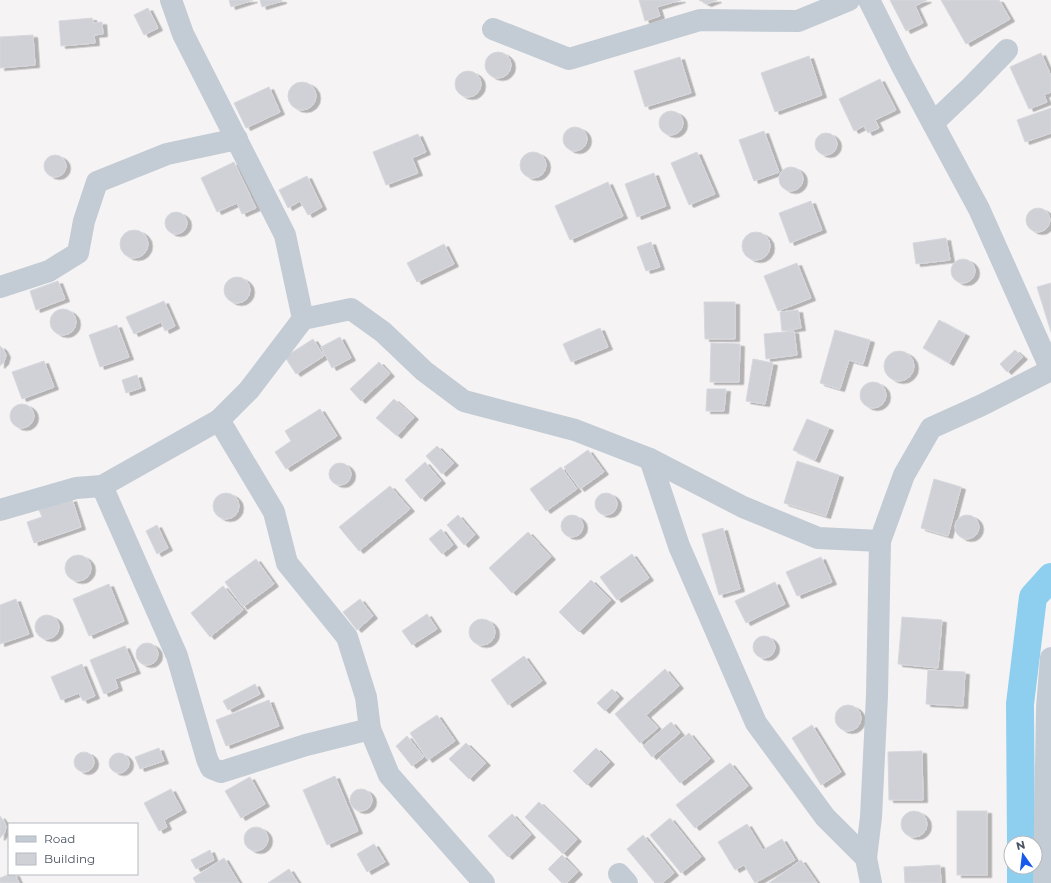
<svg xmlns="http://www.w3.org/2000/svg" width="1051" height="883" font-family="Montserrat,sans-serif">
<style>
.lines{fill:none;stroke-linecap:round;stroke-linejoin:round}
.canal{stroke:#8ecfef;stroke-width:28}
.building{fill:#cfd1d7;stroke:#d7d8de;filter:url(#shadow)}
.minor{stroke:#c3cbd4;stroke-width:22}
</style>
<defs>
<filter id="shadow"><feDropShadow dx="4.5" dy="2.5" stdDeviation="0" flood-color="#0004"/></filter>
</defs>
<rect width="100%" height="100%" fill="#f5f3f3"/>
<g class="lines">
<g class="canal">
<path d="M1021,843L1020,704L1033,597L1051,577"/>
<path d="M1021,867V883"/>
</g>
</g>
<g class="building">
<path d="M229,0H253L231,7Z"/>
<path d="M260,0H282V1L262,7Z"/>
<path d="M639,0H681L657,7L660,16L645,21Z"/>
<path d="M699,0H717L707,4Z"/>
<path d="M890,0H927L915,6L923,23L906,31Z"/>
<path d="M941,0H999L1010,19L966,44Z"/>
<path d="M148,8L158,28L144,35L134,15Z"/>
<path d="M92,18L93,23L102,22L103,34L94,35L95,43L61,46L59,21Z"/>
<path d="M33,35L35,65L0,68V37Z"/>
<circle cx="498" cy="65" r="13"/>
<path d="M1041,53L1051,76V92L1044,95L1047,102L1029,109L1010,67Z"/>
<path d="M809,56L822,95L775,112L761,73Z"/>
<path d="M680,57L691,93L645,107L634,71Z"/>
<circle cx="468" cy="84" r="13"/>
<path d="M880,79L896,110L875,120L879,128L868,133L864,126L854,131L839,99Z"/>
<circle cx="302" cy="96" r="14"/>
<path d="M269,87L280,112L246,128L234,103Z"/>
<path d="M1051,108V133L1025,142L1017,120Z"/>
<circle cx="671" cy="123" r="12"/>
<circle cx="575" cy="139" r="12"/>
<path d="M764,131L779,172L754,181L739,140Z"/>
<circle cx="826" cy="144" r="11"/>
<path d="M418,134L426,152L412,158L418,173L386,185L373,152Z"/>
<path d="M697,152L715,194L689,205L671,163Z"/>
<circle cx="533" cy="165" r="13"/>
<circle cx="55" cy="166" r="11"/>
<path d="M234,162L256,208L242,214L237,203L217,212L201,178Z"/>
<circle cx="791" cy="179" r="12"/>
<path d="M654,173L666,206L637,217L625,184Z"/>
<path d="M307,176L322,207L308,215L300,201L288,208L279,190Z"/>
<path d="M608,182L623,216L570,240L555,206Z"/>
<path d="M811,201L822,230L790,243L779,213Z"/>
<circle cx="1038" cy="220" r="12"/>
<circle cx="176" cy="223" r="11"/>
<circle cx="134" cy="244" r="14"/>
<circle cx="756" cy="246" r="14"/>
<path d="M946,238L950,260L916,264L913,243Z"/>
<path d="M651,242L660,267L646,271L637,247Z"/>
<path d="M444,244L454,264L417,282L407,263Z"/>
<circle cx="963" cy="271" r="12"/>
<path d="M797,263L811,298L778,311L764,276Z"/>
<circle cx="237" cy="290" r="13"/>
<path d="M58,281L65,299L36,310L30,291Z"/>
<path d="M1051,283V332L1037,287Z"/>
<path d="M164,301L175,326L165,331L161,322L134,334L126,317Z"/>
<path d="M704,302H735V339H705Z"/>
<circle cx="63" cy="322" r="13"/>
<path d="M798,310L801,328L782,331L780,312Z"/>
<path d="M939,320L965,334L949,363L923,348Z"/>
<path d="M117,325L129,357L100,367L89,335Z"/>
<path d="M600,328L608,347L571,362L563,344Z"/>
<path d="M835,330L870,340L863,364L849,360L840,389L820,383Z"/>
<path d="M794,331L797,355L766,359L764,334Z"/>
<path d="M340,337L351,358L332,368L321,347Z"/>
<path d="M313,339L324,356L296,374L285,357Z"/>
<path d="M711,343L740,344L739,382H710Z"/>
<path d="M0,346L3,349L6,355L4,362L0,366Z"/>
<path d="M1015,350L1023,357L1007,372L1000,364Z"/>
<circle cx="899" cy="366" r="15"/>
<path d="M753,359L773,363L765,404L746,401Z"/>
<path d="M44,361L54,387L22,399L12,372Z"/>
<path d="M379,362L390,374L361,401L350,389Z"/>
<path d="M137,375L141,388L126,393L122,380Z"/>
<circle cx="873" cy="395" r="13"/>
<path d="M707,389H726L724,411H706Z"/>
<path d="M394,399L414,417L397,436L376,418Z"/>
<circle cx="22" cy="416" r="12"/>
<path d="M320,409L337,436L286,469L275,452L291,441L285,431Z"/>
<path d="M807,419L829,428L815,460L793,450Z"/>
<path d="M437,446L454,463L442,474L426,456Z"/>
<path d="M588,450L604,472L580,489L564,467Z"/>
<path d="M797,461L839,475L826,516L784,503Z"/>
<path d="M425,462L441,481L421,499L405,480Z"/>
<circle cx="340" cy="474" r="11"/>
<path d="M561,467L577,489L546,511L530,489Z"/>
<path d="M934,479L961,487L948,536L921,528Z"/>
<path d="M390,486L410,509L359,551L339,527Z"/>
<circle cx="226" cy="506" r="13"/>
<circle cx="606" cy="504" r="11"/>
<path d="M72,499L81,527L34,543L27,522L42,517L39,510Z"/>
<circle cx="967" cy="527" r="12"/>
<circle cx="572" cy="526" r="11"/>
<path d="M458,515L475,535L464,545L447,525Z"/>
<path d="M157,525L168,548L157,554L146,531Z"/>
<path d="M723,528L740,589L719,595L702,534Z"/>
<path d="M441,529L453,545L442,554L429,539Z"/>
<path d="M528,532L551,557L512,593L489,568Z"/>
<path d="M632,554L649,578L617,600L600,577Z"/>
<circle cx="78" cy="568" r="13"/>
<path d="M821,557L832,582L797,596L786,572Z"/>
<path d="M256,559L274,584L243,607L225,582Z"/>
<path d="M591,580L611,600L579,632L559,612Z"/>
<path d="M775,582L785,604L746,623L735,601Z"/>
<path d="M109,584L124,621L89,636L73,599Z"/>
<path d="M223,586L243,610L210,637L191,613Z"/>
<path d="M16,599L29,634L0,644V605Z"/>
<path d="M360,599L373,616L357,630L343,612Z"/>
<path d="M427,614L437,629L412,645L402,631Z"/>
<circle cx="47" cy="627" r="12"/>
<path d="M902,617L942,620L938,668L898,664Z"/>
<circle cx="482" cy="632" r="13"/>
<circle cx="764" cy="647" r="11"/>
<circle cx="147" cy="654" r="11"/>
<path d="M125,646L136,671L115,679L118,688L104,694L90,660Z"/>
<path d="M524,656L542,681L508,705L491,680Z"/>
<path d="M82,664L95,696L83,701L79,693L61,700L51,677Z"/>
<path d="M665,669L679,686L646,715L658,728L640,743L615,714Z"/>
<path d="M928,670L965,672L963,706L926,704Z"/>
<path d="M255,684L260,694L228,710L223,701Z"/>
<path d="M612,689L619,696L605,711L597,703Z"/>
<path d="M269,700L279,726L226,746L216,720Z"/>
<circle cx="848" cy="718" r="13"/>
<path d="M437,715L455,741L428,760L410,733Z"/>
<path d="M671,722L680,733L652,757L643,746Z"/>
<path d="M812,725L841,772L821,785L792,738Z"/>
<path d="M689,733L710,759L680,783L659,758Z"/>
<path d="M407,736L424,757L412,766L396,746Z"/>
<path d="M466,743L486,763L469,779L449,759Z"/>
<path d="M159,748L164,761L140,769L135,757Z"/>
<path d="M596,748L610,762L587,785L573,771Z"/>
<path d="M922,751L923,800H889L888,752Z"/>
<circle cx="84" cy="762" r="10"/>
<circle cx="119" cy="763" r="10"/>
<path d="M730,763L748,786L695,828L676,805Z"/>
<path d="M335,776L358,831L327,845L303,790Z"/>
<path d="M250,777L265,804L241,818L225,791Z"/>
<circle cx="361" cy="800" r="11"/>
<path d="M171,789L182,810L164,820L167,827L159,831L144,803Z"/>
<path d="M539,802L577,839L563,854L525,817Z"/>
<rect x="957" y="811" width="30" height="64"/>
<circle cx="914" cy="824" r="13"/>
<path d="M512,814L531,835L508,857L488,836Z"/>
<path d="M0,816L5,823L6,827L5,832L0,838Z"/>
<path d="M670,818L701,857L681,873L650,835Z"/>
<path d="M747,824L763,850L782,839L795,860L755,883L744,865L735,870L718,842Z"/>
<circle cx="256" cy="839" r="12"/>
<path d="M643,835L674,873L662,883H655L627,849Z"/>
<path d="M374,844L385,862L367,872L357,854Z"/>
<path d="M210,850L214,860L196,869L191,860Z"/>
<path d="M562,855L578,872L567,883H562L548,869Z"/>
<path d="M224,858L239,883H196L193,878Z"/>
<path d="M801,860L817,883H769Z"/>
<path d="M940,865L941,883H905L904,867Z"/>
<path d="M289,869L298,883H268Z"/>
<path d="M10,874H15L19,883H0V878Z"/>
</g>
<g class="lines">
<g class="minor">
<path d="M171,0L183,34L285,235L303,319L249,390L219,420L274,512L287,563L347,637L366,697L370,729L389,775L484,883"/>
<path d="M869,0L902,66L979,209L1051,370"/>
<path d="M493,29L569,59L700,20L798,21L849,0"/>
<path d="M933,123L971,87L1007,50"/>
<path d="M0,287L49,271L78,253L84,221L97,182L167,154L237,139"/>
<path d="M303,319L351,309L383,332L424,371L464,401L575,430L650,459L743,507L818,538L880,541"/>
<path d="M650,459L679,546L756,723L825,817L866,858"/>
<path d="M102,486L177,656L207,759L211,768L221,772L306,745L370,729"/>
<path d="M0,510L76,488L102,486L219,420"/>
<path d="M619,874L627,883"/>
<path d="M871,883L866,858L871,817L877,695L880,541L904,475L931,428L982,405L1051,370"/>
<path d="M1044,883L1047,708L1051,658"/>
</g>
</g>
<rect x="8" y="823" width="130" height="52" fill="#ffffff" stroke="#b6bac0"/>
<rect x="16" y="836" width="20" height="6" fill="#c3cbd4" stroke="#b6bac0"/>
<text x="44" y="843" font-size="12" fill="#495361">Road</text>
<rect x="16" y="853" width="20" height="12" fill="#cfd1d7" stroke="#b6bac0"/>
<text x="44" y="863" font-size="12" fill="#495361">Building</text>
<g transform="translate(1023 855) rotate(346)"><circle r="19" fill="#ffffff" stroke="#b6bac0"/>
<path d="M0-3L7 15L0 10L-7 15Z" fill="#1759eb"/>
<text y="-6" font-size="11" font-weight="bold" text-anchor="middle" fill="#495361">N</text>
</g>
</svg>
